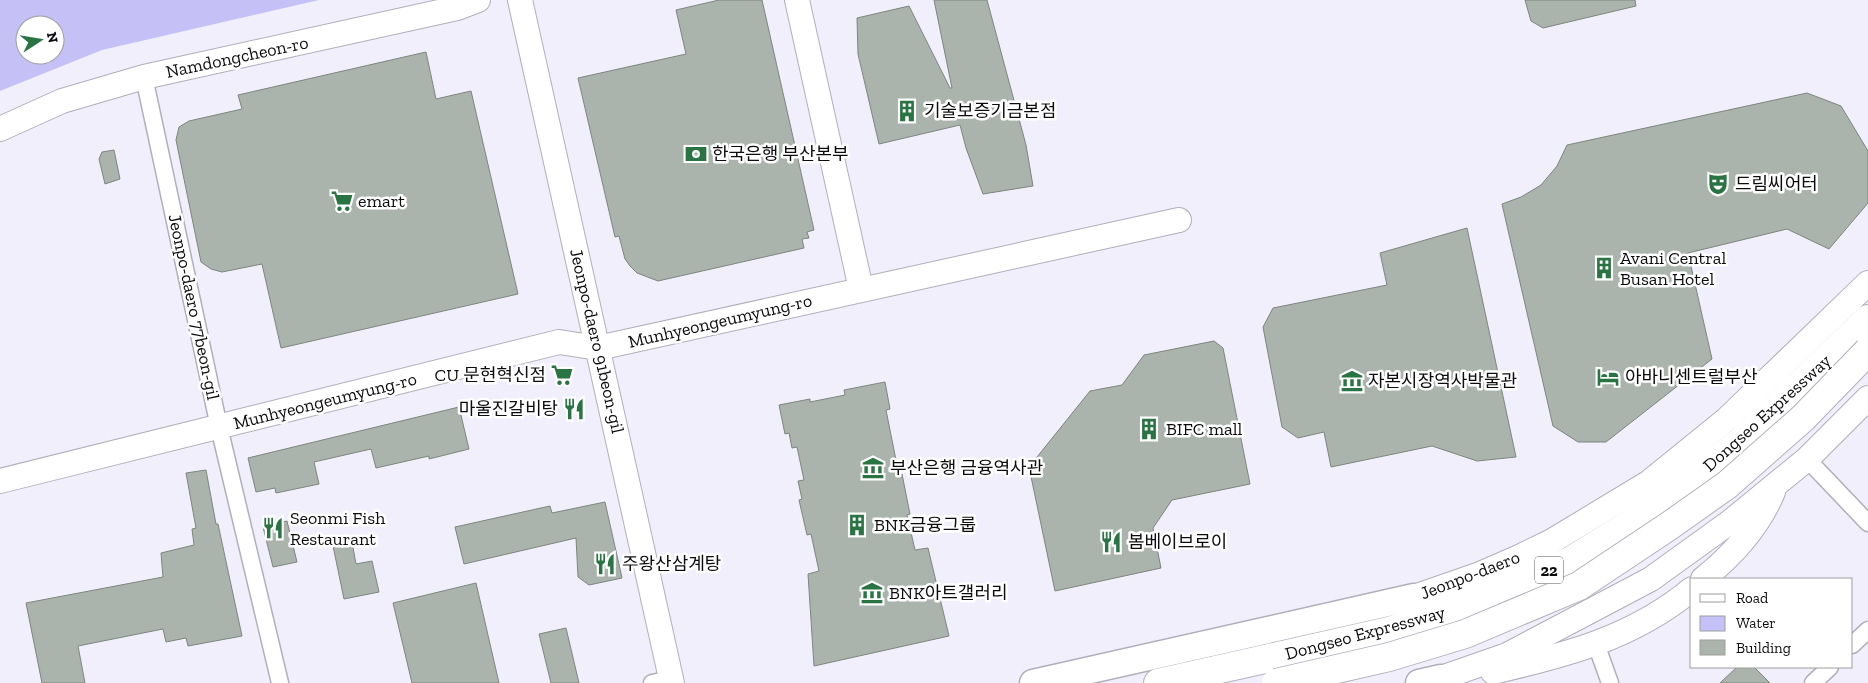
<svg xmlns="http://www.w3.org/2000/svg" width="1868" height="683" font-family="'Zilla Slab','Noto Sans KR',serif">
<style>
.water{fill:#c5c0f6;fill-rule:evenodd}
.building{fill:#aab4ac;stroke:#7d867e}
.lines{fill:none;stroke-linecap:round;stroke-linejoin:round}
.street-casing{stroke:#b0afbb;stroke-width:19}
.secondary-casing{stroke:#b0afbb;stroke-width:26}
.primary-casing{stroke:#b0afbb;stroke-width:29}
.highway-casing{stroke:#b0afbb;stroke-width:30}
.street{stroke:#fff;stroke-width:16}
.secondary{stroke:#fff;stroke-width:24}
.primary{stroke:#fff;stroke-width:26}
.highway{stroke:#fff;stroke-width:28}
.highway-bridge-casing{stroke:#b0afbb;stroke-width:30;stroke-linecap:butt}
.highway-bridge{stroke:#fff;stroke-width:28}
.labels{text-anchor:middle;stroke-width:5;stroke-linejoin:round;paint-order:stroke}
.shield{fill:#fff;stroke:#555557;stroke-width:1}
.shield-label{font-size:16px;font-weight:bold;fill:#0c0c0f}
.street-label{font-size:18px;fill:#0c0c0f;stroke:#fff}
.poi-label{font-size:18px;fill:#0c0c0f;stroke:#fff;text-anchor:start}
</style>
<rect width="100%" height="100%" fill="#f0effb"/>
<path class="water" d="M0,0H319L102,50L0,91ZM25,25H55V55H25Z"/>
<g class="building">
<path d="M719,0H762L814,230L807,232L809,238L802,239L804,248L658,281L637,273L630,266L625,259L619,236L615,237L578,78L686,54L676,10Z"/>
<path d="M934,0H987L1026,145L1033,186L983,194L966,148L960,125L879,144L858,54L857,18L909,6L950,88H952Z"/>
<path d="M1525,0H1635L1636,6L1543,28L1531,21Z"/>
<path d="M426,52L436,99L471,91L518,294L281,348L262,264L222,272L211,269L201,262L176,140L179,127L189,121L242,109L238,95Z"/>
<path d="M1807,93L1841,106L1868,151V203L1829,249L1787,229L1688,253L1712,359L1606,442H1578L1553,426L1502,204L1521,197L1541,185L1557,166L1567,145Z"/>
<path d="M114,150L120,179L105,184L99,159L102,152Z"/>
<path d="M1467,228L1516,457L1477,461L1432,446L1331,467L1324,432L1298,438L1282,427L1263,327L1273,308L1387,285L1380,253Z"/>
<path d="M1214,341L1223,348L1250,484L1172,500L1153,528L1161,568L1055,591L1029,467L1090,391L1122,385L1144,355Z"/>
<path d="M885,382L890,409L886,410L899,475L902,474L910,514L907,515L915,550L928,548L949,636L814,666L808,574L819,571L811,534L807,535L799,500L802,499L798,481L804,480L797,447L792,448L789,433L785,434L779,405L810,399V402L845,395L844,390Z"/>
<path d="M459,407L469,449L429,459V456L376,468L371,449L314,462L319,484L276,493L275,488L256,492L248,458Z"/>
<path d="M206,470L216,524H218L242,636L188,646L186,638L166,642L163,629L78,646L85,683H42L26,603L163,577L161,553L194,545L192,529L196,528L186,473Z"/>
<path d="M605,502L622,578L589,585L578,577L576,538L464,564L455,527L550,506L552,513Z"/>
<path d="M287,521L297,562L273,567L263,527Z"/>
<path d="M352,542L356,564L372,561L379,592L344,599L333,546Z"/>
<path d="M476,583L499,683H412L393,603Z"/>
<path d="M566,628L579,683H551L539,634Z"/>
<path d="M1737,667H1754L1770,683H1720Z"/>
</g>
<g class="lines">
<g class="street-casing">
<g id="street">
<path d="M144,77L219,427L280,683"/>
<path d="M1807,459L1868,523"/>
<path d="M1596,644L1610,683"/>
<path d="M1852,645L1868,630"/>
<path d="M652,683L671,679"/>
<path d="M1813,683L1830,667"/>
</g>
</g>
<g class="secondary-casing">
<g id="secondary">
<path d="M520,0L672,683"/>
<path d="M797,0L861,289"/>
<path d="M0,129L62,101L144,77L457,8L478,0"/>
<path d="M0,481L559,342L598,348L1179,220"/>
<path d="M1703,579C1733,555 1758,528 1773,492"/>
<path d="M1414,597L1480,574L1517,558L1552,541L1648,483L1727,419L1868,283"/>
<path d="M1493,672C1566,655 1633,638 1692,589"/>
<path d="M1441,678L1507,655L1651,579L1730,522L1807,459L1868,398"/>
</g>
</g>
<g class="primary-casing">
<g id="primary">
<path d="M1033,683L1414,597"/>
<path d="M1419,683L1441,678"/>
</g>
</g>
<g class="highway-casing">
<path id="highway" d="M1158,683L1389,631L1479,601L1572,560L1657,507L1741,441L1868,319"/>
</g>
<use href="#street" class="street"/>
<use href="#secondary" class="secondary"/>
<use href="#primary" class="primary"/>
<use href="#highway" class="highway"/>
<g class="highway-bridge-casing">
<path id="highway-bridge" d="M1276,683L1389,657L1465,634L1579,586L1669,526L1727,485L1803,418L1868,351"/>
</g>
<use href="#highway-bridge" class="highway-bridge"/>
</g>
<defs>
<g id="building-bare" transform="scale(1.725)"><path d="M-4-6H4V6H1V3H-1V6H-4ZM-2.5-4.3h1.7v1.8h-1.7ZM.8-4.3h1.7v1.8H.8ZM-2.5-1h1.7V.8h-1.7ZM.8-1h1.7V.8H.8Z" fill="#297442" stroke="#fff" stroke-width="2.5" paint-order="stroke"/></g>
<g id="bank-bare" transform="scale(1.725)"><path d="M-6-4H6V4H-6ZM0-2.3a2.3 2.3 0 1 0 0 4.6a2.3 2.3 0 1 0 0-4.6Z" fill="#297442" stroke="#fff" stroke-width="2.5" paint-order="stroke"/></g>
<g id="theatre-bare" transform="scale(1.725)"><path d="M-5-5.5Q0-4 5-5.5V0Q5 5 0 6Q-5 5-5 0ZM-3.3-2.5H-1v1.5H-3.3ZM1-2.5H3.3v1.5H1ZM-2.8 1Q0 5.5 2.8 1Z" fill="#297442" stroke="#fff" stroke-width="2.5" paint-order="stroke"/></g>
<g id="supermarket-bare" transform="scale(1.725)"><path d="M-6-5.5h2.5l.6 2H6L4.5 2H-2.5L-4.4-4H-6ZM-1.5 3.2a1.3 1.3 0 1 0 .1 0ZM3 3.2a1.3 1.3 0 1 0 .1 0Z" fill="#297442" stroke="#fff" stroke-width="2.5" paint-order="stroke"/></g>
<g id="hotel-bare" transform="scale(1.725)"><path d="M-6-4.5h1.5V1H6V5H4.5V3h-9V5H-6ZM-4 0a1.8 1.8 0 1 1 3.6 0ZM.5 0V-2.5h3Q6-2.5 6 0Z" fill="#297442" stroke="#fff" stroke-width="2.5" paint-order="stroke"/></g>
<g id="museum-bare" transform="scale(1.725)"><path d="M0-6L6-3V-2H-6V-3ZM-5-1h2V3h-2ZM-1-1h2V3h-2ZM3-1h2V3H3ZM-6 4H6V6H-6Z" fill="#297442" stroke="#fff" stroke-width="2.5" paint-order="stroke"/></g>
<g id="restaurant-bare" transform="scale(1.725)"><path d="M-5-6h1v4h1v-4h1v4h1v-4h1v5L-1.5 .5V6h-2V.5L-5-1ZM5-6V6H3V1.5H1.5Q1.5-4 5-6Z" fill="#297442" stroke="#fff" stroke-width="2.5" paint-order="stroke"/></g>
</defs>
<g fill-rule="evenodd">
<use href="#building-bare" x="907" y="111"/>
<use href="#bank-bare" x="696" y="154"/>
<use href="#theatre-bare" x="1718" y="184"/>
<use href="#supermarket-bare" x="342" y="201"/>
<use href="#building-bare" x="1604" y="268"/>
<use href="#supermarket-bare" x="562" y="375"/>
<use href="#hotel-bare" x="1608" y="377"/>
<use href="#museum-bare" x="1352" y="381"/>
<use href="#restaurant-bare" x="574" y="409"/>
<use href="#building-bare" x="1149" y="429"/>
<use href="#museum-bare" x="873" y="468"/>
<use href="#building-bare" x="857" y="525"/>
<use href="#restaurant-bare" x="273" y="528"/>
<use href="#restaurant-bare" x="1111" y="542"/>
<use href="#restaurant-bare" x="605" y="564"/>
<use href="#museum-bare" x="872" y="593"/>
</g>
<g class="labels">
<rect class="shield" x="1535" y="556.5" width="28" height="27" rx="4"/>
<g class="shield-label">
<text x="1549" y="576">22</text>
</g>
<g class="street-label">
<text transform="translate(237 57) rotate(-12)" y="6">Namdongcheon-ro</text>
<text transform="translate(194 307) rotate(78)" y="6">Jeonpo-daero 77beon-gil</text>
<text transform="translate(720 321) rotate(-13)" y="6">Munhyeongeumyung-ro</text>
<text transform="translate(597 341) rotate(77)" y="6">Jeonpo-daero 91beon-gil</text>
<text transform="translate(325 401) rotate(-14)" y="6">Munhyeongeumyung-ro</text>
<text transform="translate(1767 413) rotate(-42)" y="6">Dongseo Expressway</text>
<text transform="translate(1470 575) rotate(-21)" y="6">Jeonpo-daero</text>
<text transform="translate(1365 633) rotate(-15)" y="6">Dongseo Expressway</text>
</g>
<g class="poi-label">
<text x="924" y="117">기술보증기금본점</text>
<text x="712" y="160">한국은행 부산본부</text>
<text x="1735" y="190">드림씨어터</text>
<text x="358" y="207">emart</text>
<text x="1620" y="264">Avani Central<tspan x="1620" dy="21">Busan Hotel</tspan></text>
<text x="546" y="381" text-anchor="end">CU 문현혁신점</text>
<text x="1625" y="383">아바니센트럴부산</text>
<text x="1368" y="387">자본시장역사박물관</text>
<text x="558" y="415" text-anchor="end">마울진갈비탕</text>
<text x="1166" y="435">BIFC mall</text>
<text x="890" y="474">부산은행 금융역사관</text>
<text x="290" y="524">Seonmi Fish<tspan x="290" dy="21">Restaurant</tspan></text>
<text x="874" y="531">BNK금융그룹</text>
<text x="1128" y="548">봄베이브로이</text>
<text x="622" y="570">주왕산삼계탕</text>
<text x="889" y="599">BNK아트갤러리</text>
</g>
</g>
<rect x="1690" y="578" width="162" height="90" fill="#ffffff" stroke="#9e9e9f"/>
<rect x="1700" y="594" width="25" height="8" fill="#ffffff" stroke="#9e9e9f"/>
<text x="1736" y="603" font-size="15" fill="#0c0c0f">Road</text>
<rect x="1700" y="616" width="25" height="15" fill="#c5c0f6" stroke="#9e9e9f"/>
<text x="1736" y="628" font-size="15" fill="#0c0c0f">Water</text>
<rect x="1700" y="640" width="25" height="15" fill="#aab4ac" stroke="#9e9e9f"/>
<text x="1736" y="653" font-size="15" fill="#0c0c0f">Building</text>
<g transform="translate(40 40) rotate(78)"><circle r="24" fill="#ffffff" stroke="#9e9e9f"/>
<path d="M0-4L9 19L0 12L-9 19Z" fill="#297442"/>
<text y="-8" font-size="14" font-weight="bold" text-anchor="middle" fill="#0c0c0f">N</text>
</g>
</svg>
